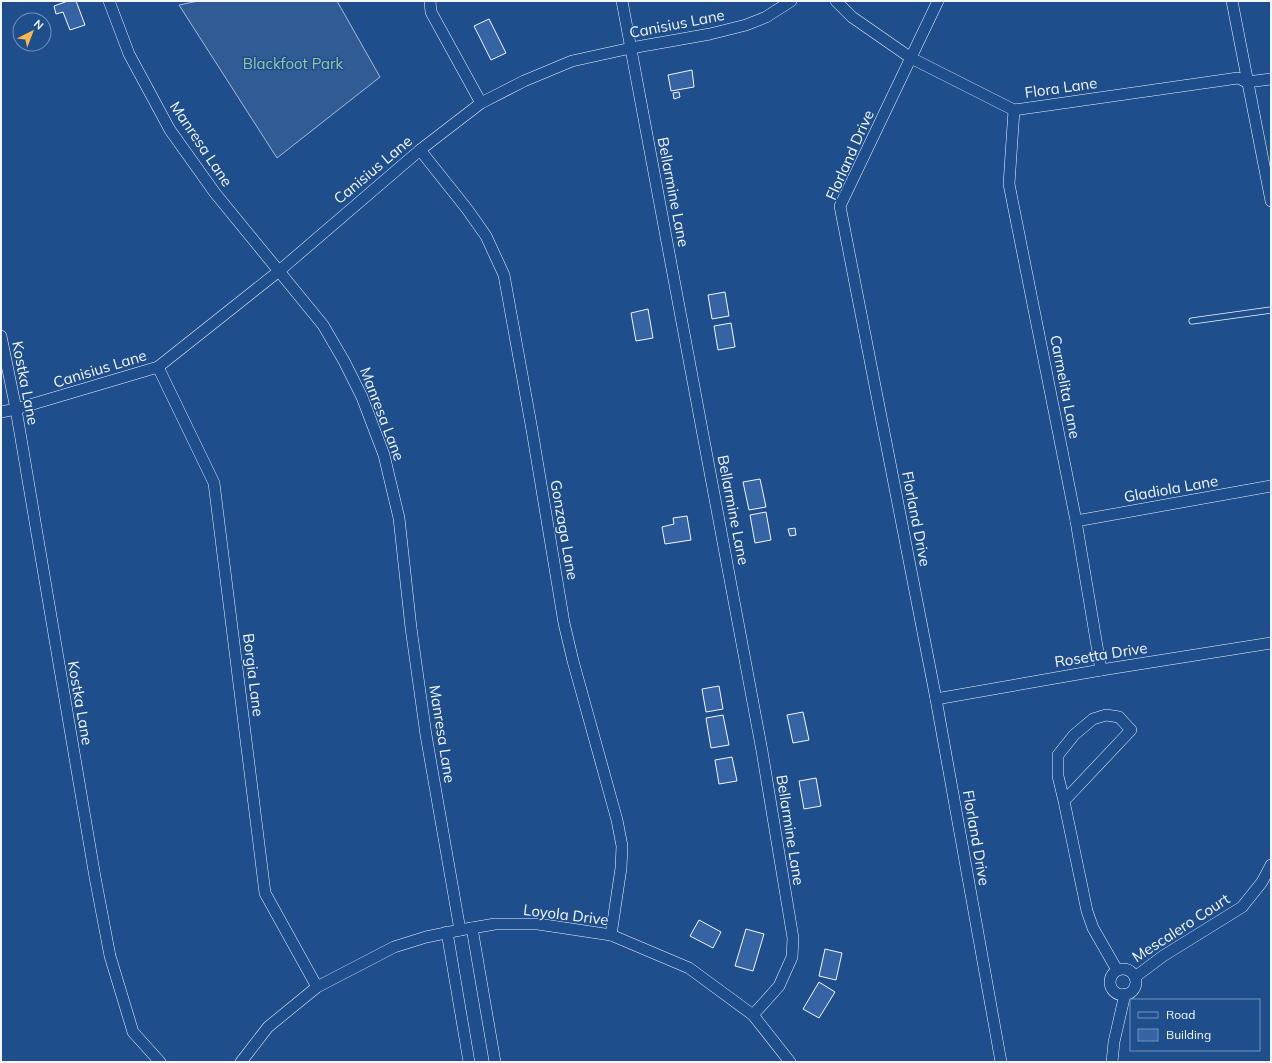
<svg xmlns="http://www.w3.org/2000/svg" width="1272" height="1063" font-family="Mulish,sans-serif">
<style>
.built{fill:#305b95;stroke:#a8bbd7}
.building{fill:#3563a3;stroke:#f2f6ff}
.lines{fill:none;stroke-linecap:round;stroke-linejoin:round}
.service-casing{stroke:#f2f6ff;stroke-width:7}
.minor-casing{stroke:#f2f6ff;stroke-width:12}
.service{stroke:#1f4e8c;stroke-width:5.5}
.minor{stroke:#1f4e8c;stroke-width:11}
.labels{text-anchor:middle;stroke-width:3;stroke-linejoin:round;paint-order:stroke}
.street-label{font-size:15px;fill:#f2f6ff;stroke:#1f4e8c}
.park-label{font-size:15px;fill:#97c8a6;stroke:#1f4e8c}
</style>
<rect width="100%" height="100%" fill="#1f4e8c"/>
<path class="built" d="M198,1H337L380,77L277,158L179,5Z"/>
<g class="building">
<path d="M68,1H76L85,25L70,30L63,12L56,14L54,6Z"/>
<path d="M489,19L506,53L491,60L474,26Z"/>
<path d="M692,70L694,87L671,91L668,75Z"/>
<path d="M679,92L680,97L674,99L673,93Z"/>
<path d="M725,292L729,316L712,319L708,295Z"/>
<path d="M648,309L653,338L636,341L631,313Z"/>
<path d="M731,323L735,347L718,350L714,326Z"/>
<path d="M760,479L766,507L749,510L743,482Z"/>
<path d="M766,512L771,540L755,543L750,515Z"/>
<path d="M687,516L691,540L665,544L662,527L674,524L673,518Z"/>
<path d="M795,528L796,535L790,536L788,529Z"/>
<path d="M719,686L723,709L706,712L702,689Z"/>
<path d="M803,712L809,740L793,743L787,715Z"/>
<path d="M723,715L729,745L711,748L706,718Z"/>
<path d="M732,757L737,781L719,784L715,760Z"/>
<path d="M816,778L821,806L804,809L799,781Z"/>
<path d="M699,920L721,932L713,948L690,936Z"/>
<path d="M746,929L764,934L753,971L735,966Z"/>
<path d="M825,949L842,953L836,980L819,976Z"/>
<path d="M819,982L835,992L819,1018L803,1009Z"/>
</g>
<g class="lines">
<g class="service-casing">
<path id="service" d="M1192,321L1271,310"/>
</g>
<g class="minor-casing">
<g id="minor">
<path d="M109,1L129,54L170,130L215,193L323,325L344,361L362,397L384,455L399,518L411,628L426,735L460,930"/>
<path d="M430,1L431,12L481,103"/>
<path d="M622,1L762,751L793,938L792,957L779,986L753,1015"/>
<path d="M836,1L852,17L911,58L1014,110L1238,78L1247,82L1271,79"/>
<path d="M938,1L840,206L936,699L1001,1062"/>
<path d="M1232,1L1271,201"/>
<path d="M1014,110L1009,184L1076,521L1101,670"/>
<path d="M420,150L467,209L486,236L504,275L532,430L564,623L573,661L617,820L622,846L621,868L611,935"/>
<path d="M1,336L16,409L95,877L110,956L133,1032L160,1062"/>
<path d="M158,367L214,483L265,893L317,987"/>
<path d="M1,412L16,409L158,367L279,271L420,150L481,103L524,81L572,61L631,48L710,34L746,25L766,17L791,1"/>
<path d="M1076,521L1271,486"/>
<path d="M936,699L1101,670L1271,643"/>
<path d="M1064,801L1058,776V755L1074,735L1093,719L1106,715L1119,717L1131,730L1064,801L1087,911L1093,928L1117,970"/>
<path d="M472,928L495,1062"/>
<path d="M447,932L469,1062"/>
<circle cx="1123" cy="982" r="13"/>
<path d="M1135,977L1163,956L1242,907L1262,882L1271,865"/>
<path d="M241,1062L268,1027L317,987L394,947L426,937L460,930L495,924H538L611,935L689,968L753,1015L790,1062"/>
<path d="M1112,1062L1114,1042L1125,994"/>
</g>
</g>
<use href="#service" class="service"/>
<use href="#minor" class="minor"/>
</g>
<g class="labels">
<g class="street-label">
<text transform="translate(677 24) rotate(-11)" y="5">Canisius Lane</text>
<text transform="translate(1061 88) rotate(-8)" y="5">Flora Lane</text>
<text transform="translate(201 144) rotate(56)" y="5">Manresa Lane</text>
<text transform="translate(850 155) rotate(-66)" y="5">Florland Drive</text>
<text transform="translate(373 170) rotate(-40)" y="5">Canisius Lane</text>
<text transform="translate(673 192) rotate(79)" y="5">Bellarmine Lane</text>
<text transform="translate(100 369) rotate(-17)" y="5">Canisius Lane</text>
<text transform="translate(25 383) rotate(79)" y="5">Kostka Lane</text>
<text transform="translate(1065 387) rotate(79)" y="5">Carmelita Lane</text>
<text transform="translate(382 414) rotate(69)" y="5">Manresa Lane</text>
<text transform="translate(1171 489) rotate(-10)" y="5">Gladiola Lane</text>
<text transform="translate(733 510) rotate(79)" y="5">Bellarmine Lane</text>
<text transform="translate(916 519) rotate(79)" y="5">Florland Drive</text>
<text transform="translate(564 530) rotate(80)" y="5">Gonzaga Lane</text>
<text transform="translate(1101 655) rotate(-9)" y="5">Rosetta Drive</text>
<text transform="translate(253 675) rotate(83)" y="5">Borgia Lane</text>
<text transform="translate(80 703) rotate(80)" y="5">Kostka Lane</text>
<text transform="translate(442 734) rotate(81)" y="5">Manresa Lane</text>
<text transform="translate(790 830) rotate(81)" y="5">Bellarmine Lane</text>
<text transform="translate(976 838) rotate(80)" y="5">Florland Drive</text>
<text transform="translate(566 915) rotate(7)" y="5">Loyola Drive</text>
<text transform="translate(1181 928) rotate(-33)" y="5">Mescalero Court</text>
</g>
<g class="park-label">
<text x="293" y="69">Blackfoot Park</text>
</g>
</g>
<rect width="1272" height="1063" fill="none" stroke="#f2f6ff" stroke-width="4"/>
<rect x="1130" y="999" width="130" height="52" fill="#1f4e8c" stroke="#7391ba"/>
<rect x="1138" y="1012" width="20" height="6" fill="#1f4e8c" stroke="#7391ba"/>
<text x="1166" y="1019" font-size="12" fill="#f2f6ff">Road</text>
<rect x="1138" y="1029" width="20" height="12" fill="#3563a3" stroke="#7391ba"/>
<text x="1166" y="1039" font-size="12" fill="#f2f6ff">Building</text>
<g transform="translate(32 32) rotate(42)"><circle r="19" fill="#1f4e8c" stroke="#7391ba"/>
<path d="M0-3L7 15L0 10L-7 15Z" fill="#ffb74d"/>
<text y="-6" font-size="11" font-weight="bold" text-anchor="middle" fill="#f2f6ff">N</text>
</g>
</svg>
